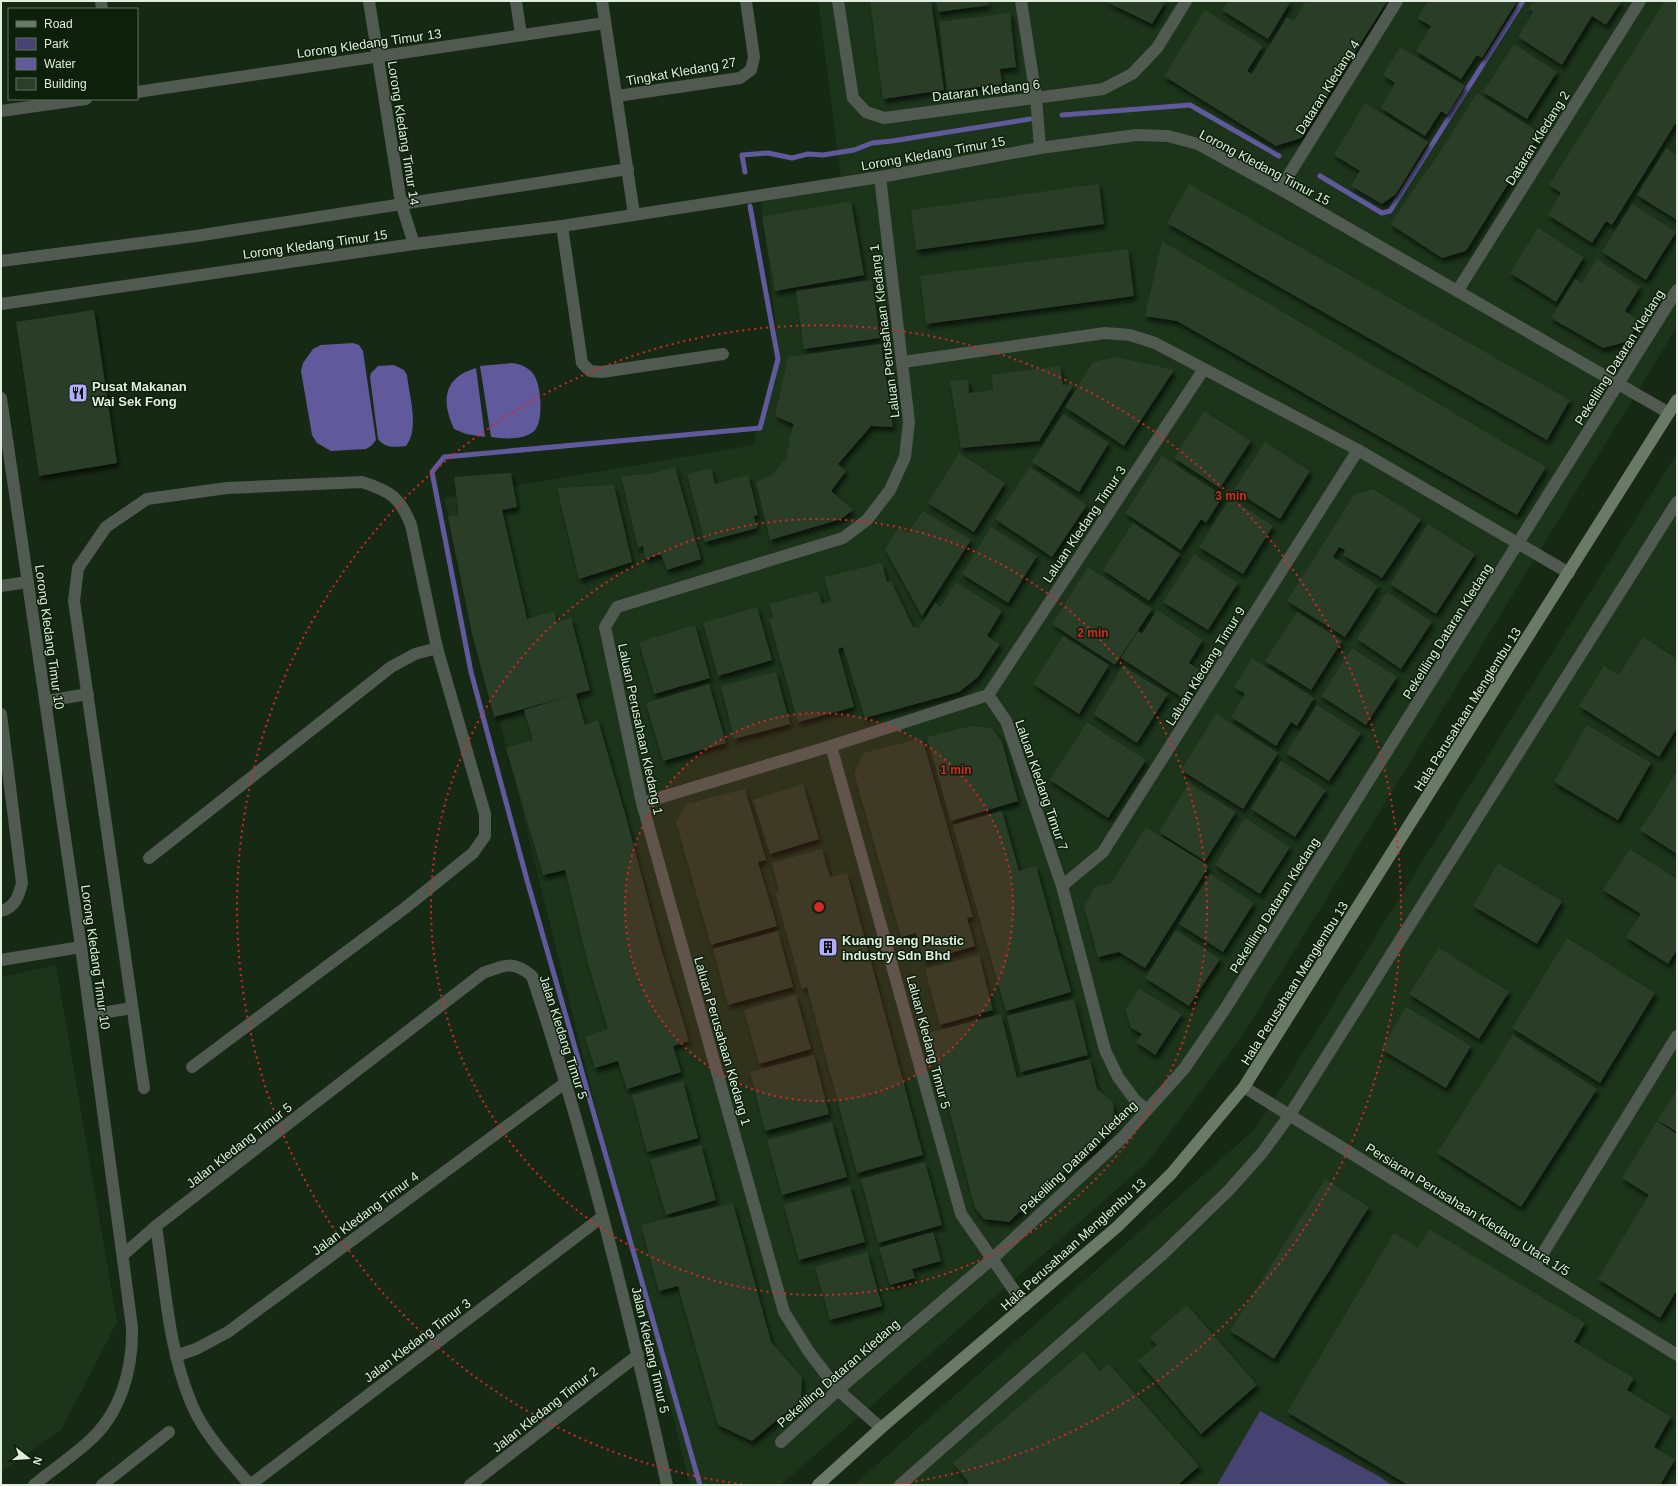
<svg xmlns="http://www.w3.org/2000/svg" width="1678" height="1486" font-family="Helvetica,sans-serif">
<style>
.built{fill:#1b341a}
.green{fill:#464271}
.water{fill:#605a9d}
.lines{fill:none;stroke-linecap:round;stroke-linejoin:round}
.stream{stroke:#605a9d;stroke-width:5}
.building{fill:#2a3e28;filter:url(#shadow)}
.street{stroke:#515a50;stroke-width:12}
.secondary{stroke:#6a7968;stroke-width:12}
.ring{fill:none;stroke:#d62828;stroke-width:2;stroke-dasharray:2 4}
.labels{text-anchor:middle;stroke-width:3;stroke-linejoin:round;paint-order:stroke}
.street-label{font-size:13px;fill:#e0eddf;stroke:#0c200b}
.poi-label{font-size:13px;font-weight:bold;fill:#e0eddf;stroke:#0c200b;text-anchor:start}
.centre{fill:#d62828;stroke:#0c200b;stroke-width:2}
.ring-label{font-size:12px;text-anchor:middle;font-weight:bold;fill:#d62828;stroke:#0c200b;stroke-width:3;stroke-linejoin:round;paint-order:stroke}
</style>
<defs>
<filter id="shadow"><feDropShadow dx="2.5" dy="4.5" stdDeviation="2" flood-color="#0009"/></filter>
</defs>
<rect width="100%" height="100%" fill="#162914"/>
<g class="built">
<path d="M818,1H1677V327L1244,1033L1148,1162L781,1485H690L444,498L753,445L778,345L760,195L841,177Z"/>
<path d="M1677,453V1485H1392L1380,1477L1374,1485H854L1256,1128Z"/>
<path d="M56,965L117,1322L62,1429L1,1472V977Z"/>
</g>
<path class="green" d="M1260,1411L1380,1477L1392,1485H1217Z"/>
<g class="water">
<path d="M353,343L359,345L363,351L376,440L371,446L366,449L331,451L317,443L312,435L301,371L303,363L313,349L321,345Z"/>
<path d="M512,363C521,364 533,369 536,379C541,390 544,424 533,432C522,440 504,439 491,437L480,366Z"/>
<path d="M394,365L404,370L407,375C409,395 420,429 406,446C395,447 386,449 378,439L370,377L371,373L378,366Z"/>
<path d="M476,368L485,437L466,434L454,429C441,400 443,378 476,368Z"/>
</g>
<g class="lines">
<g class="stream">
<path d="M1062,115L1190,105L1279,156"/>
<path d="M745,172L742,155L768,153L792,158L808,154L823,155L854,150L872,143L892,141L1030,119"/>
<path d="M1320,176L1382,213L1390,211L1523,1"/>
<path d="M700,1485L527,880L471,672L432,472L444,457L760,428L778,359L750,206"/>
</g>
</g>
<g class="building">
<path d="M870,1H931L944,90L883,99Z"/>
<path d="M936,1H988L989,5L938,12Z"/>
<path d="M1105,1H1166L1152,24Z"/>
<path d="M1228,1H1291L1268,39L1222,10Z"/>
<path d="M1306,1H1387L1301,138L1276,146L1164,76L1205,10L1263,46L1247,71L1252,74L1287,17L1294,21Z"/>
<path d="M1428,1H1517L1482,58L1477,55L1461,79L1416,51L1431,26L1417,18Z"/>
<path d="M1534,1H1622L1606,25L1592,16L1562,65L1518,37L1533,12L1528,9Z"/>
<path d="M1665,1H1677V121L1612,225L1606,221L1592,243L1548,215L1561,193L1549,185Z"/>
<path d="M1010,13L1016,67L1000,69L1002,84L947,91L939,22Z"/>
<path d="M1514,44L1557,72L1527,119L1483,92Z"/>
<path d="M1400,47L1465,86L1447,115L1441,111L1425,136L1381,108L1395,83L1383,75Z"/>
<path d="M1477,93L1540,133L1466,251L1442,258L1390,224L1440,152Z"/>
<path d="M1365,103L1428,142L1396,194L1382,204L1351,186L1360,171L1334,155Z"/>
<path d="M1666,148L1677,155V220L1637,195Z"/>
<path d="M1099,184L1104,224L916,250L911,210Z"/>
<path d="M1189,184L1570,400L1547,440L1167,223Z"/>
<path d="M851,201L864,275L775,291L762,217Z"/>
<path d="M1632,204L1676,232L1646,280L1602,252Z"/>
<path d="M1538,228L1584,257L1556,302L1510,273Z"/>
<path d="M1162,241L1546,467L1517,515L1177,321L1145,316Z"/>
<path d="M1128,249L1134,296L926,324L920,276Z"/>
<path d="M1597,259L1640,287L1625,311L1640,321L1626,342L1603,348L1551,318L1575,279L1582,283Z"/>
<path d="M872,280L880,338L804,349L796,291Z"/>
<path d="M94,310L117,463L39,476L16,322Z"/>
<path d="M881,344L893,427L871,426L838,464L846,471L831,491L853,510L841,519L770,540L756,482L772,475L788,456L786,453L790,444L789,439L794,424L775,416L788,357Z"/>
<path d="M1116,357L1174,370L1124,446L1065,407L1093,362Z"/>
<path d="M1060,366L1063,385L1074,384L1039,441L961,448L950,381L968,380L969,393L993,390L992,375Z"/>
<path d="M1204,411L1251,441L1220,488L1174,458Z"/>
<path d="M1063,414L1109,443L1079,492L1032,462Z"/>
<path d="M1265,442L1310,471L1280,519L1234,490Z"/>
<path d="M959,453L1005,483L974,532L928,503Z"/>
<path d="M1162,456L1223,496L1206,523L1201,519L1181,550L1125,513Z"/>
<path d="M675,467L701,559L667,570L661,554L645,559L643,546L638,548L621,476L650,474Z"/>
<path d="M1030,467L1087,505L1052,557L995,519Z"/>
<path d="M711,468L715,484L748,475L758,515L754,516L757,528L705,542L687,474Z"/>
<path d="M511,473L517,507L502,510L527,619L554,611L557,622L571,618L590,690L576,694L585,725L598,720L626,817L660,945L689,1041L673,1046L681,1072L627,1089L618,1061L595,1068L585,1037L608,1029L589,967L565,870L543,875L506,748L533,740L524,710L573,695L494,717L472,634L448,517L459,515L454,477Z"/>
<path d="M614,485L632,562L579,579L557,488Z"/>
<path d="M1373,489L1421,519L1382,578L1343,555L1345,550L1339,547L1333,557L1378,586L1345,637L1287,601L1354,495Z"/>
<path d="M1230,498L1273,526L1243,574L1199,547Z"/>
<path d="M923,511L971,540L922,616L885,549L899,527L908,533Z"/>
<path d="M1133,523L1180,554L1149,601L1103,570Z"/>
<path d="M1428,524L1475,554L1436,614L1390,584Z"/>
<path d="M991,527L1037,556L1008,603L962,574Z"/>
<path d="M1194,554L1238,583L1208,630L1163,602Z"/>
<path d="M882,563L887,582L891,581L913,627L919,628L935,603L941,607L956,582L1002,611L987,636L1000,644L978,677L959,692L865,718L843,647L838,649L854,707L798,722L769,619L773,618L770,604L818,591L822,604L831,601L824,577Z"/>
<path d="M1088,567L1152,609L1115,665L1052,624Z"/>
<path d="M1387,592L1432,622L1401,669L1357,639Z"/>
<path d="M757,607L772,660L718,676L703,623Z"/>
<path d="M1157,610L1203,640L1189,663L1201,671L1183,698L1121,658L1138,631L1142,634Z"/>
<path d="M1297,612L1342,641L1311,690L1265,661Z"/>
<path d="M695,625L710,678L654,694L639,642Z"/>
<path d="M1063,636L1109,665L1079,714L1033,684Z"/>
<path d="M1643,637L1677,659V728L1659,757L1579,706L1604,666L1619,675Z"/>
<path d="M1352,648L1397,677L1366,725L1321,696Z"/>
<path d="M1252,658L1314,698L1297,726L1291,722L1276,746L1231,717L1245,694L1234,687Z"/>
<path d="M1123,666L1168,694L1137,743L1093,714Z"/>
<path d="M776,672L790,724L734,739L721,686Z"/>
<path d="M709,684L726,743L663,761L646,703Z"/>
<path d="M1317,705L1361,733L1329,781L1286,753Z"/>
<path d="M1216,714L1278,753L1243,809L1181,770Z"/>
<path d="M1087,722L1146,760L1108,818L1050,780Z"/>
<path d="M1587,725L1651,763L1618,820L1554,782Z"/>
<path d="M971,726L992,728L1002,742L1018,801L951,821L927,737Z"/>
<path d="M922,738L973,917L967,918L975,946L924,961L916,933L901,937L854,773L864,753Z"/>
<path d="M1281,761L1326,790L1295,837L1251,809Z"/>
<path d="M1677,772V854L1640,830Z"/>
<path d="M1189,783L1236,812L1205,861L1159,832Z"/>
<path d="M803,784L819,839L770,854L753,800Z"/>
<path d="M745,789L766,860L758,862L777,926L711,945L676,822L687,804Z"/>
<path d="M1002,811L1019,871L1036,866L1071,992L1006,1011L953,825Z"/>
<path d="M1245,818L1290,847L1260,894L1215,865Z"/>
<path d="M1146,827L1209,866L1145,968L1119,952L1098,957L1084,907L1095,887L1111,883Z"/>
<path d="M822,849L830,877L847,873L923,1155L857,1173L807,987L802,989L775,892L779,891L772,863Z"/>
<path d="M1630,849L1677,879V950L1668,964L1626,937L1641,914L1603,890Z"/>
<path d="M1498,863L1562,901L1537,944L1473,906Z"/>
<path d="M1210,874L1254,903L1223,952L1179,924Z"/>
<path d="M1176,930L1220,959L1189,1006L1145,978Z"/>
<path d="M778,931L793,987L728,1005L713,949Z"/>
<path d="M1567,938L1655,993L1600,1083L1512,1028Z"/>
<path d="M1439,948L1509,992L1479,1039L1409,994Z"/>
<path d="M979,955L993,1010L940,1025L925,969Z"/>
<path d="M1139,989L1182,1014L1155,1055L1136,1042L1142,1034L1131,1028L1125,1010Z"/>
<path d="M796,995L811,1049L759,1064L744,1010Z"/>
<path d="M1074,999L1088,1055L1021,1072L1007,1016Z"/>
<path d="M1406,1007L1471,1046L1446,1088L1381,1049Z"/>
<path d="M1001,1014L1017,1078L1090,1059L1097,1089L1113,1102L1115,1123L1098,1146L1048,1185L1009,1222L984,1219L975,1208L929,1033Z"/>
<path d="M1513,1035L1597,1089L1521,1207L1437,1153Z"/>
<path d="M814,1055L829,1114L765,1131L750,1072Z"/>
<path d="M683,1081L698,1138L647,1152L632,1095Z"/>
<path d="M1677,1090V1132L1658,1120Z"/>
<path d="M1657,1121L1677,1134V1290L1660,1318L1598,1279L1649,1195L1622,1178Z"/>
<path d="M832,1122L847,1177L782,1195L767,1140Z"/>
<path d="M701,1145L716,1200L666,1215L650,1160Z"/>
<path d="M925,1162L942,1225L878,1243L861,1179Z"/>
<path d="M1325,1179L1369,1207L1274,1359L1230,1331Z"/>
<path d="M850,1186L865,1242L799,1260L784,1205Z"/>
<path d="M733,1203L771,1342L802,1377L801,1400L752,1441L718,1425L678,1286L659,1291L641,1225Z"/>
<path d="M1429,1229L1585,1323L1574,1342L1634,1378L1627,1390L1671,1417L1654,1447L1675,1460L1660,1485H1408L1287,1412L1394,1233L1418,1248Z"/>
<path d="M933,1232L941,1261L912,1269L915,1278L890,1285L879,1248Z"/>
<path d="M867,1252L882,1306L830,1320L815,1267Z"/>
<path d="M1187,1305L1257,1385L1201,1434L1138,1361L1157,1345L1150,1337Z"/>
<path d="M1084,1351L1100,1371L1109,1364L1199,1466L1178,1485H967L969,1483L953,1463Z"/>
</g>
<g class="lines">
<g class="street">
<path d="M101,1L102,9"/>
<path d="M369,1L401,203L414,244"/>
<path d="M516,1L521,35"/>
<path d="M602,1L634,214"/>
<path d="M838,1L853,98L866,112L884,118L1103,89L1132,74L1157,48L1186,1"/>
<path d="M1021,1L1036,97L1040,148"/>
<path d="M137,92L605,23"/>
<path d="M617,96L740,78L751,70L754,57L746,1"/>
<path d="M1,111L86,99"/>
<path d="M880,177L909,422L905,457L890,490L867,520L843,538L617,607L605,627L642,803L784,1312L809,1352L838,1390L881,1428"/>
<path d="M1280,189L1397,1"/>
<path d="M562,226L582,363L590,371L602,372L723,354"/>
<path d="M1,261L196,236L628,169"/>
<path d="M1458,290L1640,1"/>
<path d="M1,304L414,244L562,226L880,177L1040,148L1136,135L1168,136L1198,144L1280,189L1669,413"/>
<path d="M903,362L1105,333L1130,335L1155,343L1358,450L1569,573"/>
<path d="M1,398L81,947L132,1327C133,1369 121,1414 87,1443C70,1458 51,1471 34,1485"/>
<path d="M1,586L28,582"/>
<path d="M988,695L1204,369"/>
<path d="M46,701L88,694"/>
<path d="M1,714L22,883C19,895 15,908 1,911"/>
<path d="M831,746L961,1214L1025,1306"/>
<path d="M642,803L831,746L988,695L1006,721L1062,886L1105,1050L1118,1077L1135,1100L1147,1110"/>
<path d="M149,858L391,667L415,654L437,648"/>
<path d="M1062,886L1103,852L1358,450"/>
<path d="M1,960L81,947"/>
<path d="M90,1015L132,1008"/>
<path d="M1244,1087L1677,1355"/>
<path d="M144,1088L74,601L78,568L106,527L147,499L227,488L362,482C390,491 400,497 411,525L437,648L485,814V836L473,853L405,908L192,1067"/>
<path d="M156,1226C165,1284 168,1346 190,1400C202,1432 228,1459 250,1485"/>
<path d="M123,1255L156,1226L483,973C505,965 513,960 532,976C587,1142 629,1314 667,1485"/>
<path d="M1535,1266L1677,1036"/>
<path d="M176,1356L196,1349L228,1332L565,1083"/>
<path d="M781,1442L838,1390L992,1259L1122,1138L1184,1069L1225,1009L1677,290"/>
<path d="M102,1485L169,1432"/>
<path d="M250,1485L602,1217"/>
<path d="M470,1485L638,1355"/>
<path d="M900,1485L1164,1253L1229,1190L1262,1153L1289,1116L1677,502"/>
</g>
<path class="secondary" d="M818,1485L881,1428L1117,1227L1171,1174L1244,1087L1677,400"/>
</g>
<circle cx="819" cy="907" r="194" fill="#d62828" fill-opacity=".12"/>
<g class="ring">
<circle cx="819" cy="907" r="194"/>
<circle cx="819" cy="907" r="388"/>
<path d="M748 1485A582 582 0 1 1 890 1485"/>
</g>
<defs>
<g id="restaurant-square" transform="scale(1)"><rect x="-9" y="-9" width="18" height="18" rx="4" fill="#b1adfa" stroke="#0c200b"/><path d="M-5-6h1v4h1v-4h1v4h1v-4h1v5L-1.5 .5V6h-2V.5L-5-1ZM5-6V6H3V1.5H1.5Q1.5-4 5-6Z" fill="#111"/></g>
<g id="building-square" transform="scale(1)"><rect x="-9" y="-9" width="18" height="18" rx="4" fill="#b1adfa" stroke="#0c200b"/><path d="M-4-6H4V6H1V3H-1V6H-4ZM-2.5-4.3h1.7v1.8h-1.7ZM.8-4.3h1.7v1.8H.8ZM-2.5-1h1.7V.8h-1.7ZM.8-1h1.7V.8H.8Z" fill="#111"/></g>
</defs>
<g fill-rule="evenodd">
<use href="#restaurant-square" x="78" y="393"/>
<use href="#building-square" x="828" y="947"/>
</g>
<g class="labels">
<g class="street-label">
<text transform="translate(369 43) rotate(-8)" y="5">Lorong Kledang Timur 13</text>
<text transform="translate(681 71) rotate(-10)" y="5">Tingkat Kledang 27</text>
<text transform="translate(1327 87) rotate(-58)" y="5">Dataran Kledang 4</text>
<text transform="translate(986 90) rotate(-7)" y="5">Dataran Kledang 6</text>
<text transform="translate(404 133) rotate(81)" y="5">Lorong Kledang Timur 14</text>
<text transform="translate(1537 138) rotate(-58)" y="5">Dataran Kledang 2</text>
<text transform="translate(933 153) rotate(-10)" y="5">Lorong Kledang Timur 15</text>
<text transform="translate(1265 167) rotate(28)" y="5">Lorong Kledang Timur 15</text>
<text transform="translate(315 244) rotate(-8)" y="5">Lorong Kledang Timur 15</text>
<text transform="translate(884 331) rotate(-97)" y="5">Laluan Perusahaan Kledang 1</text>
<text transform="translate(1619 357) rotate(-58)" y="5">Pekeliling Dataran Kledang</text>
<text transform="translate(1084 524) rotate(-56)" y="5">Laluan Kledang Timur 3</text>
<text transform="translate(1447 631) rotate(-58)" y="5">Pekeliling Dataran Kledang</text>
<text transform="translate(50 637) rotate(82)" y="5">Lorong Kledang Timur 10</text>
<text transform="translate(1205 666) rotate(-58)" y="5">Laluan Kledang Timur 9</text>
<text transform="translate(1467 709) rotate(-58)" y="5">Hala Perusahaan Menglembu 13</text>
<text transform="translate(641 729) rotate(78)" y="5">Laluan Perusahaan Kledang 1</text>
<text transform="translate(1042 785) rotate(71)" y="5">Laluan Kledang Timur 7</text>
<text transform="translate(1274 905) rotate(-58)" y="5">Pekeliling Dataran Kledang</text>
<text transform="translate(96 957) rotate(82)" y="5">Lorong Kledang Timur 10</text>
<text transform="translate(1294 983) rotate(-58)" y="5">Hala Perusahaan Menglembu 13</text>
<text transform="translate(564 1037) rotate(72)" y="5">Jalan Kledang Timur 5</text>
<text transform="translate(723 1041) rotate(74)" y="5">Laluan Perusahaan Kledang 1</text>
<text transform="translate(929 1042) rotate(75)" y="5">Laluan Kledang Timur 5</text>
<text transform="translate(239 1145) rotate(-38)" y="5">Jalan Kledang Timur 5</text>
<text transform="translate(1078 1157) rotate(-44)" y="5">Pekeliling Dataran Kledang</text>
<text transform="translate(1468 1209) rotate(32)" y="5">Persiaran Perusahaan Kledang Utara 1/5</text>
<text transform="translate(365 1213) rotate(-37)" y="5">Jalan Kledang Timur 4</text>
<text transform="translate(1073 1244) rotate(-42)" y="5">Hala Perusahaan Menglembu 13</text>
<text transform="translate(417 1340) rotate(-37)" y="5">Jalan Kledang Timur 3</text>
<text transform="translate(651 1350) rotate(77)" y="5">Jalan Kledang Timur 5</text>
<text transform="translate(838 1373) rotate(-41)" y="5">Pekeliling Dataran Kledang</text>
<text transform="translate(545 1409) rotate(-38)" y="5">Jalan Kledang Timur 2</text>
</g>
<g class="poi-label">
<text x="92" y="391">Pusat Makanan<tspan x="92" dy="15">Wai Sek Fong</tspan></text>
<text x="842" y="945">Kuang Beng Plastic<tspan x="842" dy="15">industry Sdn Bhd</tspan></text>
</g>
</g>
<circle cx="819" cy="907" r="6" class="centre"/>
<g class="ring-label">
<text x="1231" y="500">3 min</text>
<text x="1093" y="637">2 min</text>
<text x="956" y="774">1 min</text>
</g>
<rect width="1678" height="1486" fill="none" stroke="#e0eddf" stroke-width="4"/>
<rect x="8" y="8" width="130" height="92" fill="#0c200b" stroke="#617260"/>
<rect x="16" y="21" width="20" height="6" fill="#6a7968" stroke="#617260"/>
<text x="44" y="28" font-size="12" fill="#e0eddf">Road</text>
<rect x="16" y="38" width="20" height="12" fill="#464271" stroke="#617260"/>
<text x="44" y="48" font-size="12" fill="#e0eddf">Park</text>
<rect x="16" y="58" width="20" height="12" fill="#605a9d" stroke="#617260"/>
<text x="44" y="68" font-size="12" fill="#e0eddf">Water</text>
<rect x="16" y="78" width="20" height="12" fill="#2a3e28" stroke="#617260"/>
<text x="44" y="88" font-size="12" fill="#e0eddf">Building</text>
<g transform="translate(28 1458) rotate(107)" stroke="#0c200b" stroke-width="3" paint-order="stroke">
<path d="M0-3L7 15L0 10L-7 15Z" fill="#e0eddf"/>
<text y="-6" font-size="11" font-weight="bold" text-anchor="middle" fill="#e0eddf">N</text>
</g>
</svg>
